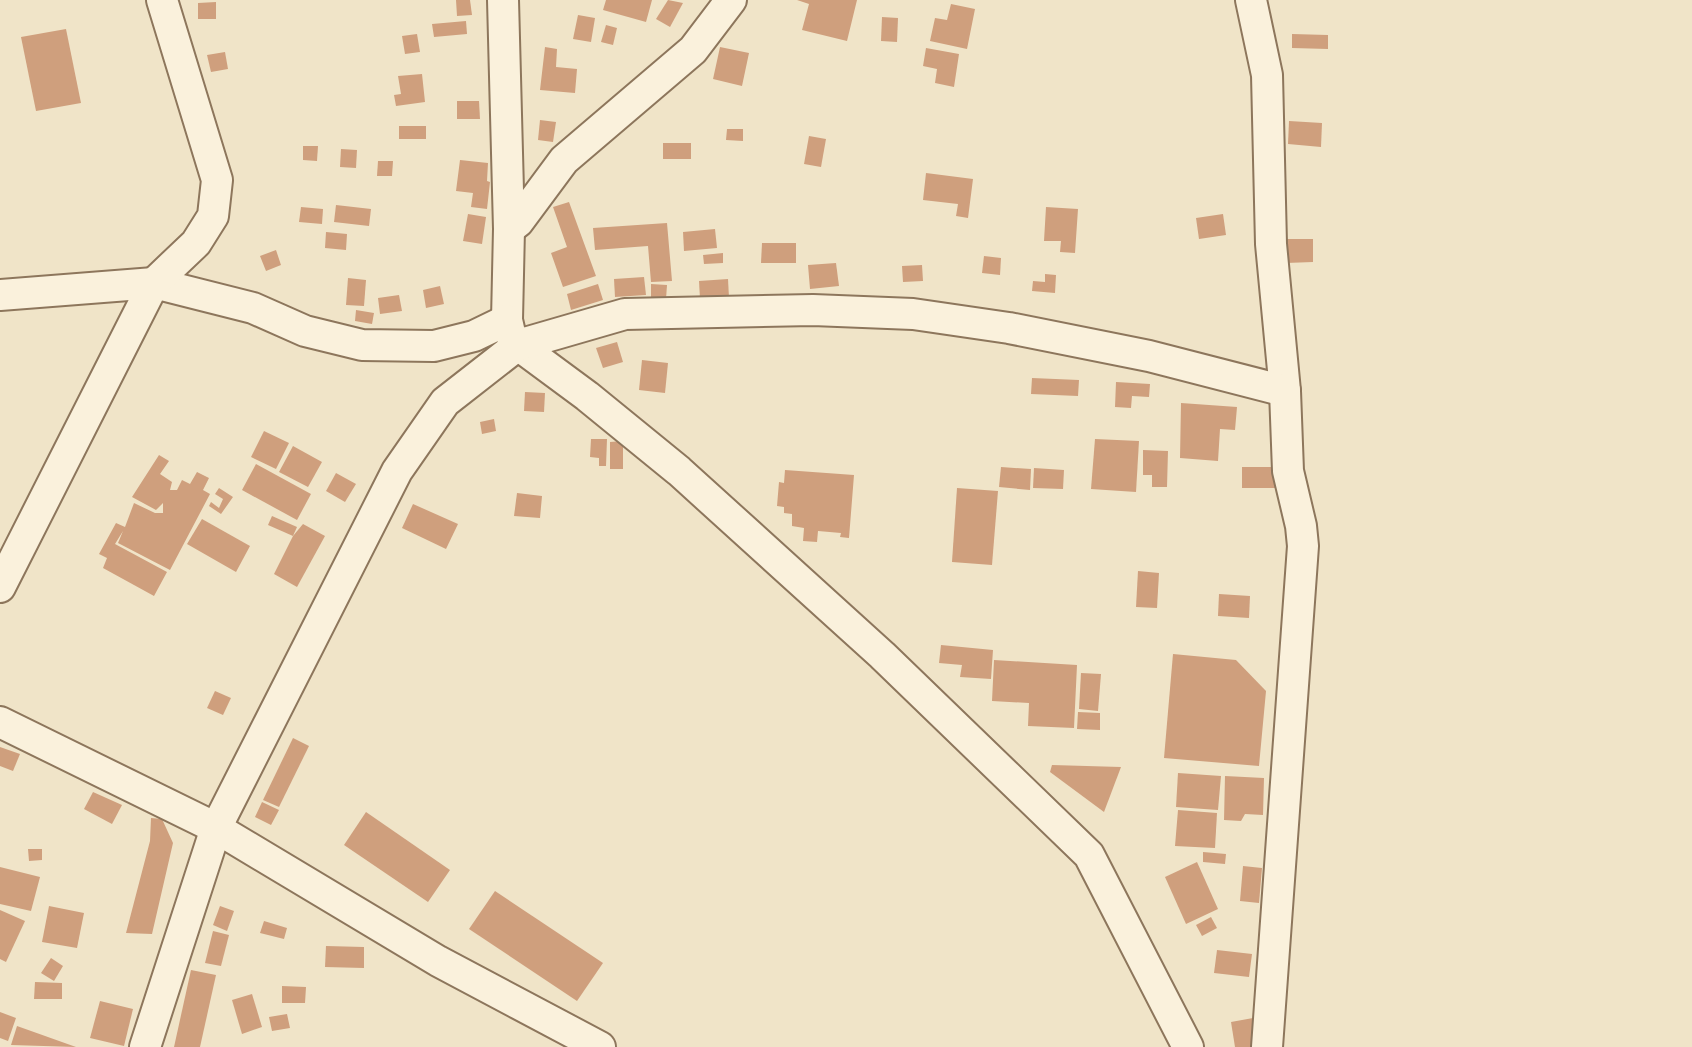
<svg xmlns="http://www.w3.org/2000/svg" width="1692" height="1047" font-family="'Roboto Serif',serif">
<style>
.building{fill:#cf9f7d}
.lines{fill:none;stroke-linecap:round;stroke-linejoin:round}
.minor-casing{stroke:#8d765c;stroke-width:34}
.minor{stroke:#faf1dc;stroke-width:30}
</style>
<rect width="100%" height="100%" fill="#f0e4c8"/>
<g class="building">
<path d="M456,0H470L472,15L457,16Z"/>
<path d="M606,0H652L646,22L603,10Z"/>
<path d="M668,0L683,3L670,27L656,19Z"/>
<path d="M797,0H857L847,41L802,30L809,4Z"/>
<path d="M216,2V19H198V3Z"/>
<path d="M951,4L975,9L967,49L930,41L935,18L947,20Z"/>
<path d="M578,15L595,18L591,42L573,39Z"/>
<path d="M882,17L898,18L897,42L881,41Z"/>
<path d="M466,21L467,34L434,37L432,24Z"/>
<path d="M606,25L617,28L613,45L601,42Z"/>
<path d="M66,29L81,103L36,111L21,37Z"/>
<path d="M417,34L420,52L405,54L402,36Z"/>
<path d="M1292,34L1328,35V49L1292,48Z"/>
<path d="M545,47L557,49L556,67L577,69L575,93L540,90Z"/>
<path d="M720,47L749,53L742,86L713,79Z"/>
<path d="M926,48L959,54L954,87L935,83L937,69L923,66Z"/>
<path d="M225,52L228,69L211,72L207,55Z"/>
<path d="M422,74L425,102L396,106L394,95L401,94L398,76Z"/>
<path d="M457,101H479L480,119H457Z"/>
<path d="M540,120L556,122L553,142L538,140Z"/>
<path d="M1289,121L1322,123L1321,147L1288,144Z"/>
<rect x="399" y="126" width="27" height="13"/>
<path d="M727,129H743V141L726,140Z"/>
<path d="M809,136L826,139L821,167L804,164Z"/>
<rect x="663" y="143" width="28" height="16"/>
<path d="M303,146H318L317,161L303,160Z"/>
<path d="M341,149L357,150L356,168L340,167Z"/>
<path d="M460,160L488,163L487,181L490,182L487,209L471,207L473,193L456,191Z"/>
<path d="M378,161H393L392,176H377Z"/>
<path d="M926,173L973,179L968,218L956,216L958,204L923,200Z"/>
<path d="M569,202L596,276L563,287L551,253L567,247L553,207Z"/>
<path d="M336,205L371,209L369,226L334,222Z"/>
<path d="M301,207L323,209L322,224L299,222Z"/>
<path d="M1046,207L1078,209L1075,253L1060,252L1061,241H1044Z"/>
<path d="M468,214L486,217L482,244L463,241Z"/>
<path d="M1223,214L1226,235L1199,239L1196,218Z"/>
<path d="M667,223L672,281L651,282L648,246L595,250L593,228Z"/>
<path d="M715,229L717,248L684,251L683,232Z"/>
<path d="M326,232L347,234L346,250L325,248Z"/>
<path d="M1285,239H1313V262L1286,263Z"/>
<path d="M762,243H796V263H761Z"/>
<path d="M276,250L281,265L266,271L260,256Z"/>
<path d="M723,253V263L704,264L703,255Z"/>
<path d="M984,256L1001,258L1000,275L982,273Z"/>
<path d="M836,263L839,286L810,289L808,265Z"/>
<path d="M922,265L923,281L903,282L902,266Z"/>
<path d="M1045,274L1056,275L1055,293L1032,291L1033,281L1045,282Z"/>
<path d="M644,277L646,295L615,297L614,279Z"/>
<path d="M348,278L366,280L364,306L346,305Z"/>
<path d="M728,279L729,298L700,299L699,281Z"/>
<path d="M598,284L603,300L571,310L567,294Z"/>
<path d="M651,284L667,285L666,299L651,298Z"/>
<path d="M440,286L444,304L426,308L423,290Z"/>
<path d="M399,295L402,311L380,314L378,298Z"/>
<path d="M356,310L374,313L372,324L355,321Z"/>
<path d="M617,342L623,362L603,368L596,348Z"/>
<path d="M642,360L668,363L665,393L639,390Z"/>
<path d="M1032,378L1079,380L1078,396L1031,394Z"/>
<path d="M1116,382L1150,384L1149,397L1132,396L1131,408L1115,407Z"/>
<path d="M525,392L545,393L544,412L524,411Z"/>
<path d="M1181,403L1237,407L1235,430L1220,429L1218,461L1180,458Z"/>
<path d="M494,419L496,431L482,434L480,422Z"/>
<path d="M264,431L289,443L276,469L251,457Z"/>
<path d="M591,439H607L606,466H599V458L590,457Z"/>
<path d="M1095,439L1139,441L1136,492L1091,489Z"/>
<path d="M623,441V469H610V442Z"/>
<path d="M293,446L322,462L308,487L279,472Z"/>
<path d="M1143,450L1168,451L1167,487H1152V475H1143Z"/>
<path d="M159,455L169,461L160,474L172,482L170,490H177L182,480L190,484L197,472L209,478L203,490L210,494L170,570L118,543L123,531L115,544L167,572L154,596L103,568L107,558L99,554L116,523L125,527L134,503L155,513H163V503L156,510L132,497Z"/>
<path d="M256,464L311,494L297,520L242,490Z"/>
<path d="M1001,467L1031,469L1030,490L999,487Z"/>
<rect x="1242" y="467" width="35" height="21"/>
<path d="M1034,468L1064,470L1063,489L1033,488Z"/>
<path d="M785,470L854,475L849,538L840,537L841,533L818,531L817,542L803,541L804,528L792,526V514L784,513V507L777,506L779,482L784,483Z"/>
<path d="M336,473L356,484L345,502L326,491Z"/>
<path d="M219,488L233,497L221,514L209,506L211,502L219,508L223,499L215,494Z"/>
<path d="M957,488L998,491L992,565L952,562Z"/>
<path d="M517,493L542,496L540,518L514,516Z"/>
<path d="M413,504L458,524L446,549L402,528Z"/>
<path d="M272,516L297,527L293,536L268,525Z"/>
<path d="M202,519L250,546L236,572L187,544Z"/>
<path d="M303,524L325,536L297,587L274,574L293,536Z"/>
<path d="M1138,571L1159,573L1157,608L1136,607Z"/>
<path d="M1219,594L1250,596L1249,618L1218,616Z"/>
<path d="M941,645L993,650L991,679L960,677L962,665L939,663Z"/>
<path d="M1173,654L1236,660L1266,691L1259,766L1164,758Z"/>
<path d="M994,660L1077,665L1074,728L1028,726L1029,703L992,701Z"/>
<path d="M1081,673L1101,674L1098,711L1079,709Z"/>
<path d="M215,691L231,698L223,715L207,708Z"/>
<path d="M1078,712L1100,713V730L1077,729Z"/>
<path d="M293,738L309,746L279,807L263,800Z"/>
<path d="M0,747L20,754L13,771L0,766Z"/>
<path d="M1052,765L1121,767L1104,812L1050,772Z"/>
<path d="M1178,773L1221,776L1218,810L1176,807Z"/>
<path d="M1225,776L1264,778L1263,815L1245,814L1241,821L1224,820Z"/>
<path d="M93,792L122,805L112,824L84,809Z"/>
<path d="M262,802L279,810L271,825L255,817Z"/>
<path d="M1178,810L1217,813L1215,848L1175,846Z"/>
<path d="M366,812L450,870L428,902L344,845Z"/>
<path d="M151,818L162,819L173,843L152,934L126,933L150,841Z"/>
<path d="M28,849H42V860L29,861Z"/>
<path d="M1203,852L1226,854L1225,864L1203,862Z"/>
<path d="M1197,862L1218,909L1186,924L1165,877Z"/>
<path d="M1243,866L1262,868L1259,903L1240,901Z"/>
<path d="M0,867L40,877L31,911L0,904Z"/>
<path d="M495,891L603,963L577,1001L469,929Z"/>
<path d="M49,906L84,913L77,948L42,942Z"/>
<path d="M220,906L234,911L227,931L213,925Z"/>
<path d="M0,910L25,921L6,962L0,959Z"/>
<path d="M1211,917L1217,928L1202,936L1196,925Z"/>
<path d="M264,921L287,928L284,939L260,933Z"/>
<path d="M213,931L229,935L221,966L205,963Z"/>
<path d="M326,946L364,947V968L325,967Z"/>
<path d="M1217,950L1252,954L1249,977L1214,973Z"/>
<path d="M51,958L63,966L54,981L41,973Z"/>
<path d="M191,970L216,975L200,1047H174Z"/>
<path d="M35,982L62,983V999H34Z"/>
<path d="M282,986L306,987L305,1003H282Z"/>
<path d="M252,994L262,1027L242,1034L232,1000Z"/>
<path d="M100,1001L133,1009L124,1046L90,1038Z"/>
<path d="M0,1012L16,1018L8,1041L0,1038Z"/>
<path d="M287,1014L290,1028L272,1031L269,1017Z"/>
<path d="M1253,1018L1258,1047H1235L1231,1022Z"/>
<path d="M17,1026L76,1047L11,1045Z"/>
</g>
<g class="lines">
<g class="minor-casing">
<g id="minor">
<path d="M503,0L509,229L507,320L510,333L518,345L587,396L679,471L882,655L1089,855L1188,1047"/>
<path d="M1251,0L1267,75L1271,244L1285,391L1288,471L1301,526L1303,546L1267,1047"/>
<path d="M509,229L518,222L564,160L693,50L731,0"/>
<path d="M0,295L154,283L253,308L305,331L362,345L434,346L474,336L507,320"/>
<path d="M0,587L154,283L196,243L213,216L217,180L162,0"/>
<path d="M0,722L216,828L438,961L600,1047"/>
<path d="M145,1047L216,828L397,471L445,402L518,345L625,314L813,310L913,314L1009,328L1149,356L1285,391"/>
</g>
</g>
<use href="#minor" class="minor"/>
</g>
</svg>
